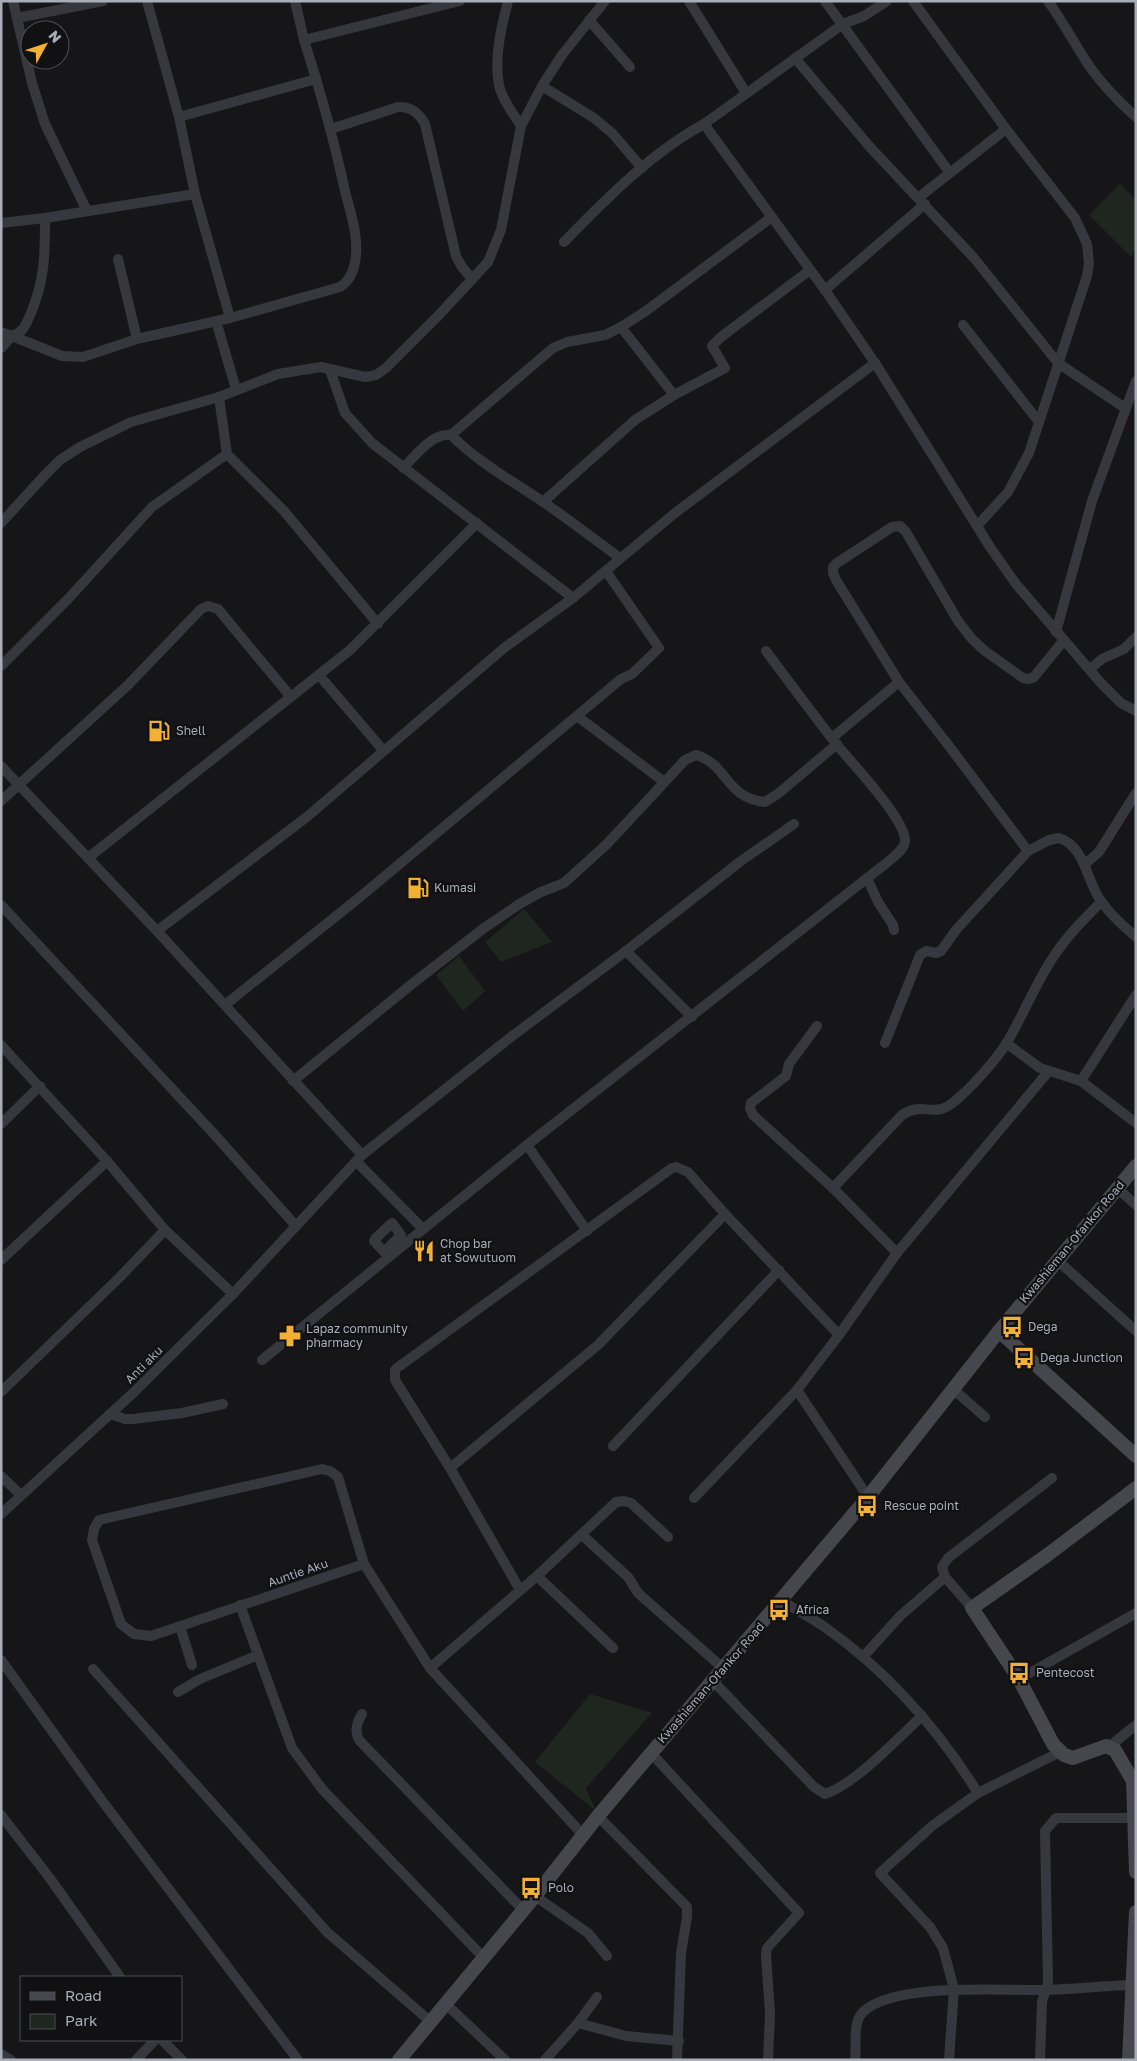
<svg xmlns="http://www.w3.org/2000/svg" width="1137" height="2061" font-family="'Golos Text',sans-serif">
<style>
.green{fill:#1e261f}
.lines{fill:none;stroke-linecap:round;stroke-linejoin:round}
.street{stroke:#37383d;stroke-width:10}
.secondary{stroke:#45474d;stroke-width:14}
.labels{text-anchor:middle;stroke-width:4.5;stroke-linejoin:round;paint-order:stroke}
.poi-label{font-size:12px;fill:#a8adb8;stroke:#111113;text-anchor:start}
.street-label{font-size:12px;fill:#a8adb8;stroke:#111113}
</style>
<rect width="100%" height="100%" fill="#161618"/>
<g class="green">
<path d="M1120,184L1136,200V247L1131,257L1089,215Z"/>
<path d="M524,909L552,942L501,962L485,942Z"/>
<path d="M459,956L485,991L463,1011L436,975Z"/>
<path d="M590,1694L652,1713L586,1788L596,1811L535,1762Z"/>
</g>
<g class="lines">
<g class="street">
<path d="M13,1L32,83L45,124L87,211"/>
<path d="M147,1L179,117L195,194L230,318"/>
<path d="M295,1L304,40"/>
<path d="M508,1C501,28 493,62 500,89C504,102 514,115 521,126"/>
<path d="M689,1L746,93"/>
<path d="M825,1L950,173"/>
<path d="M913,1L1006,129L1075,218L1087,244L1089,263L1087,276L1029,453L1008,492L977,526"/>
<path d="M1048,1C1061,19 1072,39 1084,58C1097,79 1117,100 1136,117"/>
<path d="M17,18L103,1"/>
<path d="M589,20L630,67"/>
<path d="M795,58L869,146L974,258L1058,363L1125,408"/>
<path d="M542,86L594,118L612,133L642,168"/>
<path d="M179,117L316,79"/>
<path d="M704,124L825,290L875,363L990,547L1016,584L1100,682L1121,703L1136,711"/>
<path d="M331,129L398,107C411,106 419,113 425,124L456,256L462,267L472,279"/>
<path d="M918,198L1006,129"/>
<path d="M1,223L45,218"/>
<path d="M564,242C606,199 651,153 704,124L843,24L864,16L887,1"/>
<path d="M118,259L137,339"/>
<path d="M825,290L925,204"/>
<path d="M216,321L236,389"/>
<path d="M963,325L1039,422"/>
<path d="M621,327L674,395"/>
<path d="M1,332L12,336C24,332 26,324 31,313C45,279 45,254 45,218L195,194"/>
<path d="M1,348L12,336L62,356L83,357L137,339L230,318L340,287C351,280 355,268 356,255C358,234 350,211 345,191C334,140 320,90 304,40L460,1"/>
<path d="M330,370L345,413L372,443L573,598"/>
<path d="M219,397L227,454L284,511L378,624"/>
<path d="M451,435C478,462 510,480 542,501C568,519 594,539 620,558"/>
<path d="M403,468C415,456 433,432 451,435L553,348L567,342L605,335L621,327L646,311L772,217"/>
<path d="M543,502L635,420L674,395L725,368L712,346L721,337L810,270"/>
<path d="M1,523L45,475L60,460L80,447L131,422L219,397L278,374L321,367L365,377L376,375L386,368L437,317L488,262L501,230L521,126L542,86L562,55L605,1"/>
<path d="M1056,632L1092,501L1136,381"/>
<path d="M1,666L69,598L152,507L227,454"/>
<path d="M1090,669L1102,659L1124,649L1136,637"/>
<path d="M319,675L383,750"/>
<path d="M577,716L663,781"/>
<path d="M832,738L899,682"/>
<path d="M1,766L157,931L362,1155"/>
<path d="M1,801L128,685L201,609L208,606L218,609L291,697"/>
<path d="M1028,851L949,746L899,682L836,580L833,573V567L837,563L892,527L900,526L906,532L958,621L972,639L985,651L1023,678L1029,679L1034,677L1064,640"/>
<path d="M88,858L350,650L477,523"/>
<path d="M1085,864L1099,852L1136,793"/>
<path d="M867,878L878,902L893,925L894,930"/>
<path d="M1,905L214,1134L296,1226"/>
<path d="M157,931L308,816L504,648L573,598L675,513L875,363"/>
<path d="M626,951L692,1017"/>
<path d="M225,1005L360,897L621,679L632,674L659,648L606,571"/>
<path d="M817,1026L789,1064L786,1076L751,1103L750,1108L753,1115L833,1188L897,1253"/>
<path d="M885,1043L920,955L926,951L936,953L941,951L956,930L1028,851L1049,840L1059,838C1086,847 1086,881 1101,901C1110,914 1123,926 1136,937"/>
<path d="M1006,1043L1040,1068L1081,1081L1136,1123"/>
<path d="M1,1045L107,1161L165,1230L233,1294"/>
<path d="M293,1081L412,984L484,928L521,903L541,892L564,883L607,844L685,760L696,755C728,764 725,798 765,802L779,793L837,744"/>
<path d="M1081,1081L1136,995"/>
<path d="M1,1124L40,1086"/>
<path d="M527,1145L587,1231"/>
<path d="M356,1161L423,1229"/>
<path d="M833,1188L902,1115C925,1100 933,1120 955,1101C971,1088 995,1061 1006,1044C1023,1016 1035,984 1054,956C1067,936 1084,919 1101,902"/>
<path d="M1117,1188L1136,1205"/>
<path d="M374,1241L384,1252L401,1235L392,1223L375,1239"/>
<path d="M1,1260L107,1161"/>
<path d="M1057,1260L1136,1331"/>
<path d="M262,1360L527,1145L889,861C894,856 905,849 905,841C906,820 852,763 837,745C813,714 789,682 766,651"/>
<path d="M953,1389L985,1417"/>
<path d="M797,1390L868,1497"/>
<path d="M1,1392L119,1278L165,1230"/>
<path d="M110,1414L125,1419H133L182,1413L223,1404"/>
<path d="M613,1446L779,1270"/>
<path d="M450,1468L598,1345L725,1214"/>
<path d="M1,1476L21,1495"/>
<path d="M694,1498L797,1390L839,1335L897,1253L1048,1072"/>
<path d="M1,1514L132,1394L233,1294L362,1155L511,1037L626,951L741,861L794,824"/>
<path d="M582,1535L628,1577L638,1593L724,1669"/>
<path d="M364,1564L151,1636L134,1634L121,1624L92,1540L94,1529L99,1520L322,1469L330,1471L338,1477L364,1564L430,1668L583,1835"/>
<path d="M537,1576L613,1648"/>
<path d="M520,1590L450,1468L395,1380V1370L397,1368L672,1168L676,1167L688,1172L725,1214L839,1335"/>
<path d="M780,1600C795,1609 812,1618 826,1628C888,1672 938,1729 978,1793"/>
<path d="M240,1605L292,1748L322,1789L483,1957"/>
<path d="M972,1608L945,1577L942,1567L948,1558L1052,1478"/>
<path d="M180,1626L192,1665"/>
<path d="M863,1657L900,1616L945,1577"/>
<path d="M1,1660L103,1802L298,2060"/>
<path d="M430,1668L537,1576L616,1502L624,1501L631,1503L668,1537"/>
<path d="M93,1669L327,1932L431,2022"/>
<path d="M1019,1679L1136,1613"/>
<path d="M713,1681L814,1787L825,1794C854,1785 898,1738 922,1716"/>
<path d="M178,1692L200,1679L258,1655"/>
<path d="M362,1714C357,1722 354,1731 359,1740L523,1910"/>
<path d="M1110,1746L1136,1725"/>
<path d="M651,1753L799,1913L767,1948L766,1955L770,2014L768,2060"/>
<path d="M1,1815L49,1877L120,1977"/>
<path d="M598,1816L687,1907V1917L681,1953L677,2060"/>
<path d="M535,1896L588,1933L607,1956"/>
<path d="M446,2004L505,2060"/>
<path d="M578,2023L626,2036L679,2041"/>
<path d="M162,2040L182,2060"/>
<path d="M1,2054L11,2060"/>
<path d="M136,2060L155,2040"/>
<path d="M545,2060L578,2023L597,1997"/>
<path d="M855,2060C857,2045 852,2023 863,2012C894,1982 1002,1991 1045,1990C1074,1989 1103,1986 1132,1985"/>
<path d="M949,2060L954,1989L943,1948L930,1927L880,1873L932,1826L978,1793L1060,1752"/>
<path d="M1040,2060L1042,2002L1048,1982L1045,1831L1056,1818H1134"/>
</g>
<g class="secondary">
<path d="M999,1331L1136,1456"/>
<path d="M1136,1488L1046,1556L972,1608L1019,1679L1053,1744L1064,1755L1073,1758L1106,1746L1115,1750L1133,1781L1136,1872"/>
<path d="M399,2060L535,1896L598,1816L868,1497L999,1331L1136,1166"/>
<path d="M1129,2060L1136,1912"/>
</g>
</g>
<defs>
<g id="fuel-bare" transform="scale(1.725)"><path d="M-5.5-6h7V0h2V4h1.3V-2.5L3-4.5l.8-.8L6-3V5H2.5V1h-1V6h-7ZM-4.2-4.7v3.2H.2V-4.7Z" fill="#f2b134" stroke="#111113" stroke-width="2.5" paint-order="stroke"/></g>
<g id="restaurant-bare" transform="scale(1.725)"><path d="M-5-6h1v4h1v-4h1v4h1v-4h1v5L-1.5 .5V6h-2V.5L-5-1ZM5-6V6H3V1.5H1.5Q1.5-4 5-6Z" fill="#f2b134" stroke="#111113" stroke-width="2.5" paint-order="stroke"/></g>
<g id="bus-bare" transform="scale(1.725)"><path d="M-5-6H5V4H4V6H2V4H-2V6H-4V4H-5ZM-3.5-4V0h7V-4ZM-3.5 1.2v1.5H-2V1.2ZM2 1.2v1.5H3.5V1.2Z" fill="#f2b134" stroke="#111113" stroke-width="2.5" paint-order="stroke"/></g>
<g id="pharmacy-bare" transform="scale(1.725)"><path d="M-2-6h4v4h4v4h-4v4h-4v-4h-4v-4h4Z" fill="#f2b134" stroke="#111113" stroke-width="2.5" paint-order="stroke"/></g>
</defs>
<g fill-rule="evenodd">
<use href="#fuel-bare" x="159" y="731"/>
<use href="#fuel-bare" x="418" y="888"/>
<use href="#restaurant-bare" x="424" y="1251"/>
<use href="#bus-bare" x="1012" y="1327"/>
<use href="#pharmacy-bare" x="290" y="1336"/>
<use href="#bus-bare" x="1024" y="1358"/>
<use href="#bus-bare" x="867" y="1506"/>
<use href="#bus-bare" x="779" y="1610"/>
<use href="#bus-bare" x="1019" y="1673"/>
<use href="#bus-bare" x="531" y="1888"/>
</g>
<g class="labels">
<g class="poi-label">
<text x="176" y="735">Shell</text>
<text x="434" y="892">Kumasi</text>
<text x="440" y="1248">Chop bar<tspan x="440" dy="14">at Sowutuom</tspan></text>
<text x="1028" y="1331">Dega</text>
<text x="306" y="1333">Lapaz community<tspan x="306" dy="14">pharmacy</tspan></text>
<text x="1040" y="1362">Dega Junction</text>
<text x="884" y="1510">Rescue point</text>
<text x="796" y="1614">Africa</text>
<text x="1036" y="1677">Pentecost</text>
<text x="548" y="1892">Polo</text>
</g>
<g class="street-label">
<text transform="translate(1072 1242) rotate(-50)" y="4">Kwashieman-Ofankor Road</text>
<text transform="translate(144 1365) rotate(-45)" y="4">Anti aku</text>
<text transform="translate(298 1573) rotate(-19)" y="4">Auntie Aku</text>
<text transform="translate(711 1683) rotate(-49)" y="4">Kwashieman-Ofankor Road</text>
</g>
</g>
<rect width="1137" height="2061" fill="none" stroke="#a8adb8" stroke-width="5"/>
<rect x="20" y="1976" width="162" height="65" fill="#111113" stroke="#4d4f55"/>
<rect x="30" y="1992" width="25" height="8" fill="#45474d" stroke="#4d4f55"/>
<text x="65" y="2001" font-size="15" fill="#a8adb8">Road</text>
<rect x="30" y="2014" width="25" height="15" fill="#1e261f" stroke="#4d4f55"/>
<text x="65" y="2026" font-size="15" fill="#a8adb8">Park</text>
<g transform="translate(45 45) rotate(50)"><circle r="24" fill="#111113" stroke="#4d4f55"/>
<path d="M0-4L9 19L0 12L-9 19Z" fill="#f2b134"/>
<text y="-8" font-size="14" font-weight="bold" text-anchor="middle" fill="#a8adb8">N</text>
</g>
</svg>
